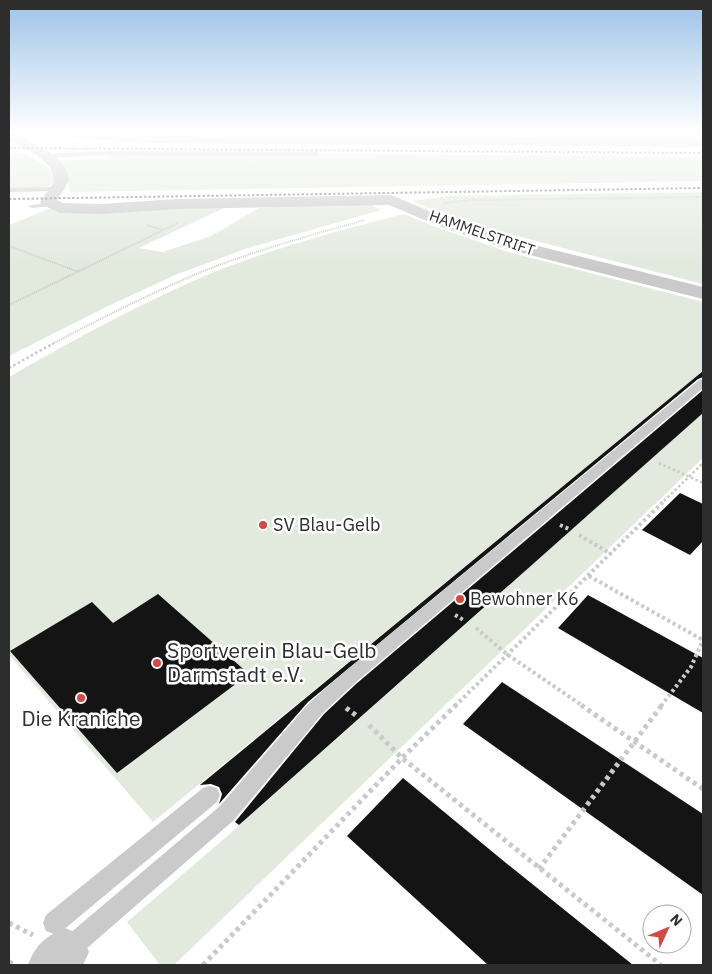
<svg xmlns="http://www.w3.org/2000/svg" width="712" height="974" font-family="'IBM Plex Sans',sans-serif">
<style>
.green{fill:#e2e9dd}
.building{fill:#141414}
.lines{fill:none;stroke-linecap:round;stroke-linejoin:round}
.path-far3{stroke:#cacaca;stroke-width:2;stroke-dasharray:1 1;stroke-linecap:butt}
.path-far2{stroke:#cacaca;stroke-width:2.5;stroke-dasharray:2.5 2.5;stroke-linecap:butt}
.path-far1{stroke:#cacaca;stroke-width:4;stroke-dasharray:3 3;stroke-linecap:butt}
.path{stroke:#cacaca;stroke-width:5;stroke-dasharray:4 4;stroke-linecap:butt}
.service{fill:#cacaca;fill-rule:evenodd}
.minor{fill:#cacaca;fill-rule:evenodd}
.rail{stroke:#828282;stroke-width:2;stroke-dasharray:2.5 2;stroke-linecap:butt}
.poi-dot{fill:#d24a42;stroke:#fff;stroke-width:2}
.labels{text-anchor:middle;stroke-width:5;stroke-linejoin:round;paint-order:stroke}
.far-street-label{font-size:15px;fill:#2d2d2d;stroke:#fff}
.poi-label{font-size:18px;fill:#2d2d2d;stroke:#fff;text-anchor:start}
.near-poi-label{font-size:21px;fill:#2d2d2d;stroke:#fff;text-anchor:start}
</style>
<rect width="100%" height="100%" fill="#fff"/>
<g class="green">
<path d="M9,152C29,152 42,162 56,176L55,181L45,189H9Z"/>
<path d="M110,152L703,157V181L70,192L67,177L54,160L108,159Z"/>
<path d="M703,192V284L466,223L412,201L449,196Z"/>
<path d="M364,202L381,210L248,248L175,275L106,307L9,356V225L49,209L224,208L139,248L163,252L211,236L259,208Z"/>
<path d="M404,214L433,226L508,252L703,302V371L153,822L9,655V377C68,343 128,310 191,282C259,252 332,232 404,214Z"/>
<path d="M703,413V458L174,965H160L127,922L224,839Z"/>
</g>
<g class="building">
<path d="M703,371V377L698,379L308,702L219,804L222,794L219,787L211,784L200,785Z"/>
<path d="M703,390V413L239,825L235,822L324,714L356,684Z"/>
<path d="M680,493L703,504V541L690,555L642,530Z"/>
<path d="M158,594L249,674L117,773L10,651L92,602L113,623Z"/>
<path d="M588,595L703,658V713L558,628Z"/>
<path d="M502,682L703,814V895L463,724Z"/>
<path d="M403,778L506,863L633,965H488L347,836Z"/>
</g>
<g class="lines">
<g class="path-far3">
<path d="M444,203L471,200L703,197"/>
<path d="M147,225L163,230"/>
<path d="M9,246L79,272"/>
<path d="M9,305L178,223"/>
<path d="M52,344C102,318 153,292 206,270C257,250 311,235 365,220"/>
</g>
<g class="path-far2">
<path d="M9,368L54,343"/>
<path d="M659,463L703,483"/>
<path d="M664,501L703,463"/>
</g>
<g class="path-far1">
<path d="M560,525L569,529"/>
<path d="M579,535L611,554"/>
<path d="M589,576L703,640"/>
<path d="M455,615L465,621"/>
<path d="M476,628L508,655L583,706"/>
<path d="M455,706L665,500"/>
<path d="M661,706L691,667L703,640"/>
</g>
<g class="path">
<path d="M581,705L703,789"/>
<path d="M346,708L357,716"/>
<path d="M369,725L402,758L661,965"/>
<path d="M539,869L662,705"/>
<path d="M9,923L33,935"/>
<path d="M9,962L15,965"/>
<path d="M203,965L402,758L456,705"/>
</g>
<g class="service">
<path d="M120,132H136L111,138L108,136Z"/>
<path d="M110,151L317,152L320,154L317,156L110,155L45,158L42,156L45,154Z"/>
<path d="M56,187L60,189L59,191L9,192V188Z"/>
<path d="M49,202H52V206L32,208L28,206Z"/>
<path d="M703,379V388L355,683L323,713L234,820L78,956L70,960L62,956L58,948L62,940L220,806L309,703L343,673L699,380Z"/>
<path d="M210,786L217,788L220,795L217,802L62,931L54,934L46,931L43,923L46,915L203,788Z"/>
</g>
<g class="minor">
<path d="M39,132L703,139V147L155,143L45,136Z"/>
<path d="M9,133C26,137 65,156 68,176C70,185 61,193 57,200L63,203L102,204L177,199L391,195L453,221L522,242L703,287V299L510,250L441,227L389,205L177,209L102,214L60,213L43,205L40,202L54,182C55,161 25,148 9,141Z"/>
<path d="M65,928L82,935L89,952L83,965H28C35,945 46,936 65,928Z"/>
</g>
<g class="rail">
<path d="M9,148L703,153"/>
<path d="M9,199L703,188"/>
</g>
</g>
<linearGradient id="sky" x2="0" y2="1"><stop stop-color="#9cc2e8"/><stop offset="0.49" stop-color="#fff"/><stop offset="1" stop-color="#fff" stop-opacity="0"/></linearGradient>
<rect width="712" height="269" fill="url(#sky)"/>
<g class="poi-dot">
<circle cx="263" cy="525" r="5"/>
<circle cx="460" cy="599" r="5"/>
<circle cx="157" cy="663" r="5"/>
<circle cx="81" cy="698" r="5"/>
</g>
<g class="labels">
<g class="far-street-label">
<text transform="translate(482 233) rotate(19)" y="5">HAMMELSTRIFT</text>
</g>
<g class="poi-label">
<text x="273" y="531">SV Blau-Gelb</text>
<text x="470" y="605">Bewohner K6</text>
</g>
<g class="near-poi-label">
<text x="167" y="658">Sportverein Blau-Gelb<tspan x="167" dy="24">Darmstadt e.V.</tspan></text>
<text x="81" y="726" text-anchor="middle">Die Kraniche</text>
</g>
</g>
<rect width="712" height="974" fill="none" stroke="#2d2d2d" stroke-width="20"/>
<g transform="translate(667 929) rotate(46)"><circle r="24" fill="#ffffff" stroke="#ababab"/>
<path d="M0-4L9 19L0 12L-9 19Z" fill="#d24a42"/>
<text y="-8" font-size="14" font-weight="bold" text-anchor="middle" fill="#2d2d2d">N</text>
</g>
</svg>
